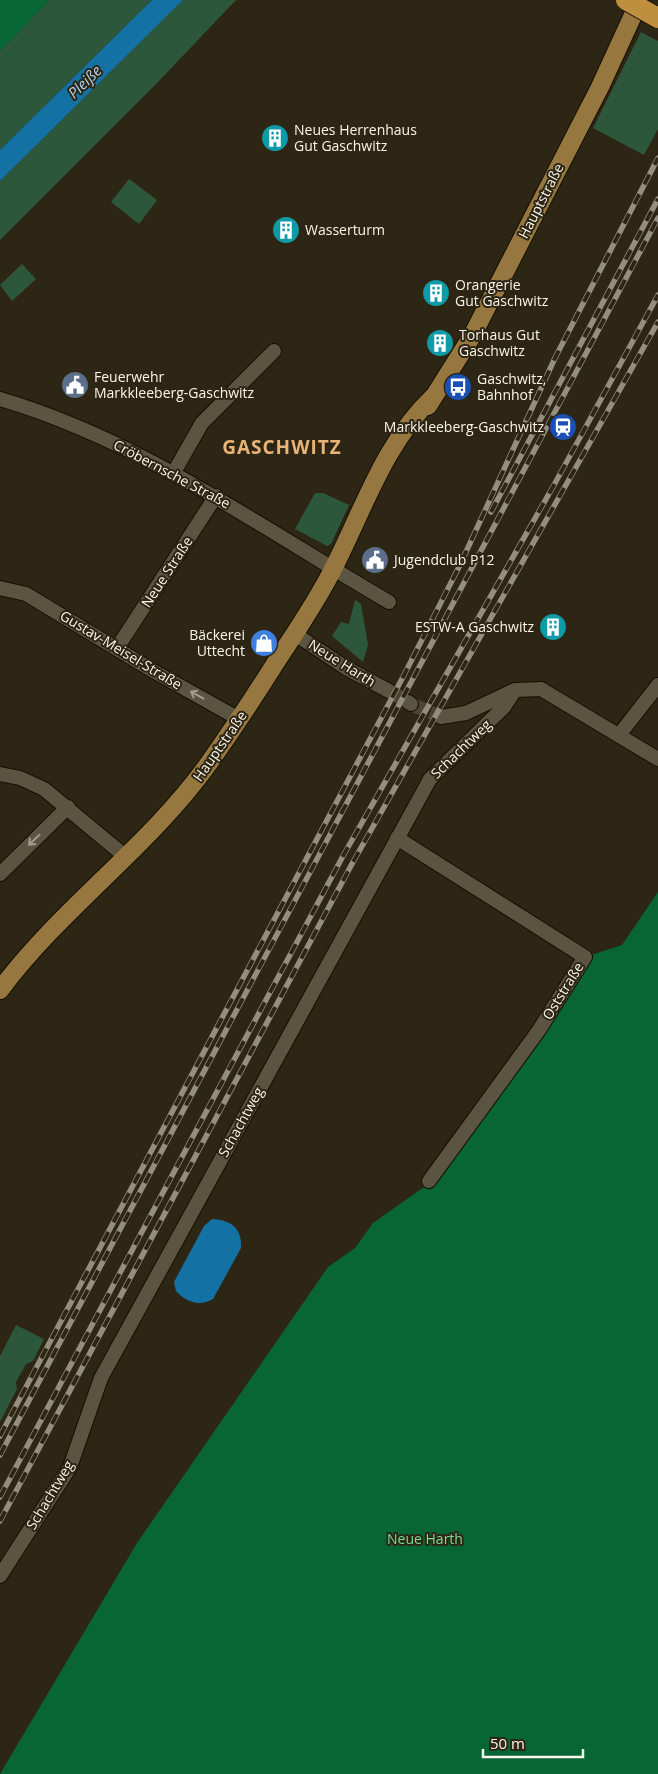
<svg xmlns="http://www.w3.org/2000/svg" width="658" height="1774" font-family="'Open Sans',sans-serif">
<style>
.green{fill:#2d573a}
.forest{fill:#076634}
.water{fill:#1471a4}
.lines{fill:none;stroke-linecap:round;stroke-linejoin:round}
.minor-tunnel{stroke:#4b4534;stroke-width:14;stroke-dasharray:14 7;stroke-linecap:butt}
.minor-casing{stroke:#150f01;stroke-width:16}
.major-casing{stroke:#150f01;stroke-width:20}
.minor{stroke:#5b5440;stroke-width:14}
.major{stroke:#96773f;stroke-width:18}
.rail-casing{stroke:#938e7f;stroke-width:5.5}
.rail{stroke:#2d2614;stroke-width:4;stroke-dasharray:11;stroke-linecap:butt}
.highway-bridge-casing{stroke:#150f01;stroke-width:22;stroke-linecap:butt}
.highway-bridge{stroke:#be8f3e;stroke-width:20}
.oneway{stroke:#a29c8c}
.labels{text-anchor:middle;stroke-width:4;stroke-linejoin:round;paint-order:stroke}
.poi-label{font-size:14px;fill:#f8f4e8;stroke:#2d2614;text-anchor:start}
.street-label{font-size:14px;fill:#f8f4e8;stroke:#2d2614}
.park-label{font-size:14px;fill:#74df97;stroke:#2d2614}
.water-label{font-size:15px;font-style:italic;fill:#add5f1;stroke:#2d2614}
.district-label{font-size:19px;font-weight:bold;letter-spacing:1px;fill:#e9b376;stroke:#2d2614}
</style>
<rect width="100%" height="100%" fill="#2d2614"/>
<g class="green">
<path d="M50,0H152L0,150V51Z"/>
<path d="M183,0H236L157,83L0,240V181Z"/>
<path d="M641,32L658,41V129L644,155L593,128Z"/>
<path d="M129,179L157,200L139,224L111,202Z"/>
<path d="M22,264L36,279L12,301L0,285Z"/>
<path d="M315,493H323L349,505L331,544L327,546L295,529Z"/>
<path d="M355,600L361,604L368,645L363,662L332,636L341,622L349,624Z"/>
<path d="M16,1325L44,1339L33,1361L26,1364L16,1382L17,1389L0,1422V1356Z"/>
</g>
<g class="forest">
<path d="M0,0H50L0,51Z"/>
<path d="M658,892V1774H0L137,1543L328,1267L355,1248L373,1223L424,1187L585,957L622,945Z"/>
</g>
<g class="water">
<path d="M152,0H183L0,181V150Z"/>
<path d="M212,1219C231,1220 242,1228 241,1248L213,1299C199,1307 186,1302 176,1291L174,1282L204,1226Z"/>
</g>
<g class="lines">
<g class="minor-tunnel">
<path d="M389,691L408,702"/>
<path d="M411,704L441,717"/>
</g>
<g class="minor-casing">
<g id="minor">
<path d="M0,399C142,441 262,528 389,602"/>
<path d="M174,472L202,423L274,351"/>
<path d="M0,588L26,594L155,672L239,719"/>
<path d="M295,634L346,668L389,691"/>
<path d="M117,648L216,496"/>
<path d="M408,702L411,704"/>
<path d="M441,717L466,713L515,690L541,689L658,759"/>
<path d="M619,735L658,685"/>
<path d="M0,774L20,778L44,789L126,857"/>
<path d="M397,838L585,957L539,1030L429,1181"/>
<path d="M0,874L68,807"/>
<path d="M0,1576L70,1467L101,1378L430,779L504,707L515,690"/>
</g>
</g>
<g class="major-casing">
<g id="major">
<path d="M428,406L472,336L600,87L640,0"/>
<path d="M0,990C62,907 148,848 209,763C233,729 256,694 278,659C297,630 317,601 333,569C363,511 384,443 433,397"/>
</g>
</g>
<use href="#minor" class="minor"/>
<use href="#major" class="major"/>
<g class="rail-casing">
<g id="rail">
<path d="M491,512L658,199"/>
<path d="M0,1436L403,677L460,565L555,358L658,158"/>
<path d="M0,1455L658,218"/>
<path d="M0,1497L343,856L554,485L658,295"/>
<path d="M0,1521L353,862L658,322"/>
</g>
</g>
<use href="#rail" class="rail"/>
<g class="highway-bridge-casing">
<path id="highway-bridge" d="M626,0L658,18"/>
</g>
<use href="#highway-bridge" class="highway-bridge"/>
</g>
<defs><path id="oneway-shaft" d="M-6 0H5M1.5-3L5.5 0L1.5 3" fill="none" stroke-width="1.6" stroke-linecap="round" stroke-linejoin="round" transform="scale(1.25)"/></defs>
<g class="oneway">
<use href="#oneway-shaft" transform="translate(197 695) rotate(-151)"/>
<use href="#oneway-shaft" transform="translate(34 840) rotate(137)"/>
</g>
<defs>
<g id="building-disc" transform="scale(1.4375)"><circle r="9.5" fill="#0f9aa8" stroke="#2d2614"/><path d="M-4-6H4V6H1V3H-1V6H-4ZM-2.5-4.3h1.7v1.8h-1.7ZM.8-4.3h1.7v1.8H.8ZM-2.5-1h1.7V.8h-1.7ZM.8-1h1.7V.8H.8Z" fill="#fff"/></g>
<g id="civic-disc" transform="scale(1.4375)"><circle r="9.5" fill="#5c6f8a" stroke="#2d2614"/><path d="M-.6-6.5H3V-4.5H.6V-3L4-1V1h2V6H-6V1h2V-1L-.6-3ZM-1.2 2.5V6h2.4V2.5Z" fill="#fff"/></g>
<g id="bus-disc" transform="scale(1.4375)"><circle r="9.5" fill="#1a4fb4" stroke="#2d2614"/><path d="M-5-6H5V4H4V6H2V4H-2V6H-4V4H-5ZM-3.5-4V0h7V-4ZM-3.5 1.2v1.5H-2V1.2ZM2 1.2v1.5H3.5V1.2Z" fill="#fff"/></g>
<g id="station-disc" transform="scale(1.4375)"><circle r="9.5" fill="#1a4fb4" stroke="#2d2614"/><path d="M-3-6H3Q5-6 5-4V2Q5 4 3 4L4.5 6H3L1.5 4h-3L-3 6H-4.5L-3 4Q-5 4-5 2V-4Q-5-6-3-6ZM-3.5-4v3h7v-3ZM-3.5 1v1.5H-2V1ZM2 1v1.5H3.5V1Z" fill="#fff"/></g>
<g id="shop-disc" transform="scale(1.4375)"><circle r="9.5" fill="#3f7fe0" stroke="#2d2614"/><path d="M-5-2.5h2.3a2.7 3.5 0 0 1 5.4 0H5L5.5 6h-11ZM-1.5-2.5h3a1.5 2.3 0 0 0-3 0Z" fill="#fff"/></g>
</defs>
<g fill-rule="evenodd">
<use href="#building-disc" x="275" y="138"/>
<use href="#building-disc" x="286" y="230"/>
<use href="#building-disc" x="436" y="293"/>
<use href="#building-disc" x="440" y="343"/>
<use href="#civic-disc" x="75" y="385"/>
<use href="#bus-disc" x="458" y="387"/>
<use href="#station-disc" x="563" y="427"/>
<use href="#civic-disc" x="375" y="560"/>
<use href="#building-disc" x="553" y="627"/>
<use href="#shop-disc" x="264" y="643"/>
</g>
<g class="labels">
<g class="poi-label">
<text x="294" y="135">Neues Herrenhaus<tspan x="294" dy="16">Gut Gaschwitz</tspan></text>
<text x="305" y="235">Wasserturm</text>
<text x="455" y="290">Orangerie<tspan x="455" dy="16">Gut Gaschwitz</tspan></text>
<text x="459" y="340">Torhaus Gut<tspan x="459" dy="16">Gaschwitz</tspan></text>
<text x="94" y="382">Feuerwehr<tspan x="94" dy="16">Markkleeberg-Gaschwitz</tspan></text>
<text x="477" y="384">Gaschwitz,<tspan x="477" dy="16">Bahnhof</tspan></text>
<text x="544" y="432" text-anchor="end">Markkleeberg-Gaschwitz</text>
<text x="394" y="565">Jugendclub P12</text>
<text x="534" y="632" text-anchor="end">ESTW-A Gaschwitz</text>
<text x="245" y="640" text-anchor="end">Bäckerei<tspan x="245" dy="16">Uttecht</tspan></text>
</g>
<g class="street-label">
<text transform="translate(541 201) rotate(-63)" y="5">Hauptstraße</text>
<text transform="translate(172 474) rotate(28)" y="5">Cröbernsche Straße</text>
<text transform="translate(167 572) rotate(-57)" y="5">Neue Straße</text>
<text transform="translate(121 650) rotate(31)" y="5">Gustav-Meisel-Straße</text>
<text transform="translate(342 663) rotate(32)" y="5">Neue Harth</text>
<text transform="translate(220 746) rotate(-55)" y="5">Hauptstraße</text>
<text transform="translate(461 749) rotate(-44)" y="5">Schachtweg</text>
<text transform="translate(563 991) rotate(-58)" y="5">Oststraße</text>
<text transform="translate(241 1122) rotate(-61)" y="5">Schachtweg</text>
<text transform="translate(50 1495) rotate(-59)" y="5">Schachtweg</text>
</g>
<g class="park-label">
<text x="425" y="1544">Neue Harth</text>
</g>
<g class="water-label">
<text transform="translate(85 82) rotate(-44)" y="5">Pleiße</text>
</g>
<g class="district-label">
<text x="282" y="454">GASCHWITZ</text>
</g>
</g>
<path d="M483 1749v8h100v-8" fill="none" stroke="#f8f4e8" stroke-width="2.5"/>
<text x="490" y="1749" font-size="15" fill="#f8f4e8" stroke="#2d2614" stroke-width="4" paint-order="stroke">50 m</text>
</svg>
